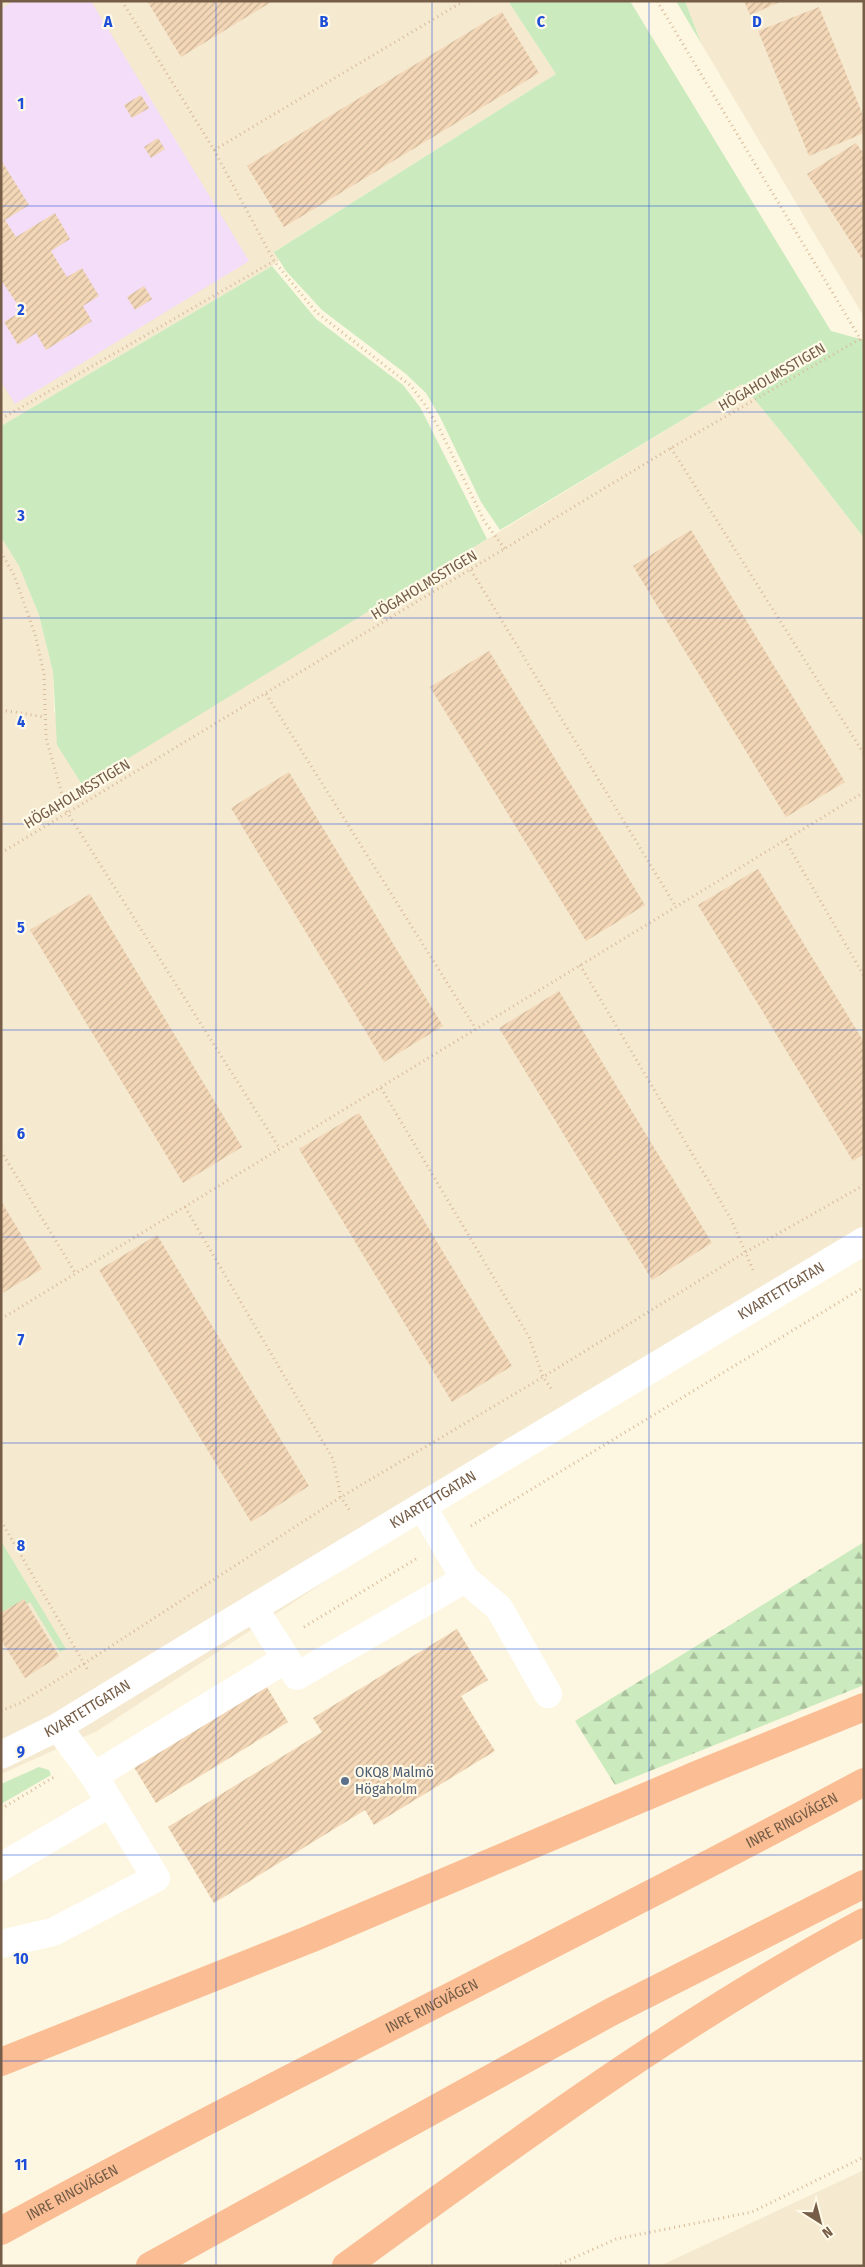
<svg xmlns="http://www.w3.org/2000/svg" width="865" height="2267" font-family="'Fira Sans Condensed',sans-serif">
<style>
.residential{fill:#f5e9cf}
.education{fill:#f3ddf9}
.grass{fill:#cbebbf}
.forest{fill:url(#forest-firs)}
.building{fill:url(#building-hatch)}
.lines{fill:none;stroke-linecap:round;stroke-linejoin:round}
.path{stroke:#d8bb9a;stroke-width:3;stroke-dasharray:1 4;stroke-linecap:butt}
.minor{stroke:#fff;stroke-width:28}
.highway{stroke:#fabd94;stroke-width:28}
.grid{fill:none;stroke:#1d4ed8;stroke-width:1;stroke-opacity:0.55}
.service-dot{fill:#5c6f8a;stroke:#fff9e7;stroke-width:2}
.labels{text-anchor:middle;stroke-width:4.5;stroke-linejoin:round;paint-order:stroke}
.street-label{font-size:15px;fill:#755d47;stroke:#fff9e7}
.service-label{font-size:15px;fill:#4e5e75;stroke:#fff9e7;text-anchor:start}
.grid-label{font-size:16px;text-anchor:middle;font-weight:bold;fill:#1d4ed8;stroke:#fff9e7;stroke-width:4.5;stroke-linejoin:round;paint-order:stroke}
</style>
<defs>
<pattern id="forest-firs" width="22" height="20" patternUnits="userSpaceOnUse" patternTransform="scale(1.25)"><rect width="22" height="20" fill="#cbebbf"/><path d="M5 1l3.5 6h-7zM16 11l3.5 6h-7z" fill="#a9c29d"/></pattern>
<pattern id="building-hatch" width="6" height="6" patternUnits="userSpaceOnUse" patternTransform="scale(1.25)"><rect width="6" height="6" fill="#f3d7b7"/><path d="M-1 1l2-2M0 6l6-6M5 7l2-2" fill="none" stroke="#c9b297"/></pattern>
</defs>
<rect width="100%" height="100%" fill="#fdf6e0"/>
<g class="residential">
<path d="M1,1H508L556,74L275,251L280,260L272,266L1,426Z"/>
<path d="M685,1H864V317L701,43Z"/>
<path d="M742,384L795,449L864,538V1228L97,1731L1,1774V537L19,566L39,615L53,672L54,712L83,785Z"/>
<path d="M864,2170V2266H660Z"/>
</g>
<path class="education" d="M14,1H91L249,261L15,404L1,382V9Z"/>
<g class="grass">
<path d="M508,1H630L831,331L864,340V538L795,449L742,384L500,530L481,502L440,417L426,393L406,374L322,310L286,271L274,252L556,74Z"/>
<path d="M676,1H685L701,43Z"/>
<path d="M272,266L316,319L403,385L420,407L487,539L83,786L57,745L53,672L39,615L19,566L1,537V426Z"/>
<path d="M1,1541L66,1649L60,1652L30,1602L1,1619Z"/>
<path d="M39,1767L49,1770L51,1775L1,1804V1784Z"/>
</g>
<path class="forest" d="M864,1542V1685L615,1785L575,1721Z"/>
<g class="building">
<path d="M147,1H273L181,57Z"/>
<path d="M744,1H782L750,15Z"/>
<path d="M819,7L864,118V133L809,156L758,31Z"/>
<path d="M502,12L539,73L284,227L247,166Z"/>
<path d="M141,95L149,108L132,118L124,105Z"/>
<path d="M158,138L165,149L151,158L144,147Z"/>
<path d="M856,143L864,154V262L807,174Z"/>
<path d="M1,160L29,205L5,220L16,237L55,213L70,239L51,251L67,277L82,268L99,296L83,306L92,321L46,350L36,333L18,345L4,322L22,311L1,280Z"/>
<path d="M144,286L152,299L135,310L127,297Z"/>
<path d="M691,530L845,782L786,817L633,566Z"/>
<path d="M489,651L645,905L586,941L430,687Z"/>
<path d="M289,772L443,1026L384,1062L231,808Z"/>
<path d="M758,869L864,1042V1154L853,1161L698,905Z"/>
<path d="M90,894L242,1147L183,1183L30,930Z"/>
<path d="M559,991L712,1243L652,1280L499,1028Z"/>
<path d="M359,1113L512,1366L452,1402L299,1149Z"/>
<path d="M1,1201L42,1269L1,1294Z"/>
<path d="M157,1235L309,1486L251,1522L99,1270Z"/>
<path d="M24,1599L59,1656L25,1678L1,1640V1613Z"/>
<path d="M457,1629L488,1680L461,1696L495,1751L374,1825L365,1810L214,1903L168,1827L322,1732L313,1718Z"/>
<path d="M265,1684L288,1722L156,1803L132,1764Z"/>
</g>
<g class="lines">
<g class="path">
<path d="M122,1L214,150L274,261L316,312L411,386L426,406L440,430L484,521L505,549"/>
<path d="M657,1L864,345"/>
<path d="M214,150L464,1"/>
<path d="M1,419L274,261"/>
<path d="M671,448L864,754"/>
<path d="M1,552L14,575L35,634L44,674L46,738L67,812L280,1149"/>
<path d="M471,570L676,907"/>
<path d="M266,694L476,1029"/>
<path d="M1,710L45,717"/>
<path d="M785,840L864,976"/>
<path d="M1,853L671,448L860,339"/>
<path d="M580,965L731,1219L753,1270"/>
<path d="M381,1088L529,1337L543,1377L553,1391"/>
<path d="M1,1151L76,1274"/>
<path d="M185,1207L333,1459L341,1497L350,1511"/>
<path d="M1,1319L864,792"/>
<path d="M1,1521L89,1672"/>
<path d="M471,1526L864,1287"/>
<path d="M304,1627L416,1559"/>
<path d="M1,1711L20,1703L85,1663L341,1497L543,1377L744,1253L864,1185"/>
<path d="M1,1809L54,1777"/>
<path d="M556,2266L616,2239L752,2212L864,2157"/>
</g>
<g class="minor">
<path d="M422,1506L465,1579L499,1608L548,1694"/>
<path d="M254,1608L297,1676L465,1579"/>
<path id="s1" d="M1,1755L58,1727C325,1563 595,1403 864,1241"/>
<path d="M94,1776L286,1659"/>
<path d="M1,1867L110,1803"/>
<path d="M1,1944L53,1932L156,1878L94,1776L58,1727"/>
</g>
<g class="highway">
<path d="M1,2062L310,1939L699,1774L864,1707"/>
<path id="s2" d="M1,2231C286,2075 578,1936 864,1782"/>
<path d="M150,2266L611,2012L864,1884"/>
<path d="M346,2266C514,2144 681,2020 864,1922"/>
</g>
</g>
<path class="grid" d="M216,1V2266M432,1V2266M649,1V2266M1,206H864M1,412H864M1,618H864M1,824H864M1,1030H864M1,1237H864M1,1443H864M1,1649H864M1,1855H864M1,2061H864"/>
<circle class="service-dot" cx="345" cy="1781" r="5"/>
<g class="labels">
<g class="street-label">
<text transform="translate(772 377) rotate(-30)" y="5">HÖGAHOLMSSTIGEN</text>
<text transform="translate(424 585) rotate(-31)" y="5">HÖGAHOLMSSTIGEN</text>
<text transform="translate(77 794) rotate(-31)" y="5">HÖGAHOLMSSTIGEN</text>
<text dy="5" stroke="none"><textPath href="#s1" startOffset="908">KVARTETTGATAN</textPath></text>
<text dy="5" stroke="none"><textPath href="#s1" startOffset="502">KVARTETTGATAN</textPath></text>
<text dy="5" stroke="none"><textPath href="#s1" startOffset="98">KVARTETTGATAN</textPath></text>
<text dy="5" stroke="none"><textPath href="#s2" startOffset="891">INRE RINGVÄGEN</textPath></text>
<text dy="5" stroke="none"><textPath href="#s2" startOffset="486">INRE RINGVÄGEN</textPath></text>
<text dy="5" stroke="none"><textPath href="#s2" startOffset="81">INRE RINGVÄGEN</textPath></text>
</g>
<g class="service-label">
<text x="355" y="1777">OKQ8 Malmö<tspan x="355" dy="17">Högaholm</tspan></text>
</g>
</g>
<g class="grid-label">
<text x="108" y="27">A</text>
<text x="324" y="27">B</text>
<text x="541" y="27">C</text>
<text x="757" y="27">D</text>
<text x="21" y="109">1</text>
<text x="21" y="315">2</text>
<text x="21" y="521">3</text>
<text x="21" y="727">4</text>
<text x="21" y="933">5</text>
<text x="21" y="1139">6</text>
<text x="21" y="1345">7</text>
<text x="21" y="1551">8</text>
<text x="21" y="1757">9</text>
<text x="21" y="1964">10</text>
<text x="21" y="2170">11</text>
</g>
<rect width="865" height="2267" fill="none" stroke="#755d47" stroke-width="5"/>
<g transform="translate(820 2222) rotate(144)" stroke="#fff9e7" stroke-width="4" paint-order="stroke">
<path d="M0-4L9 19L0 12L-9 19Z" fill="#755d47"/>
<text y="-8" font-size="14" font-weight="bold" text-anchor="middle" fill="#755d47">N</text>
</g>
</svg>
